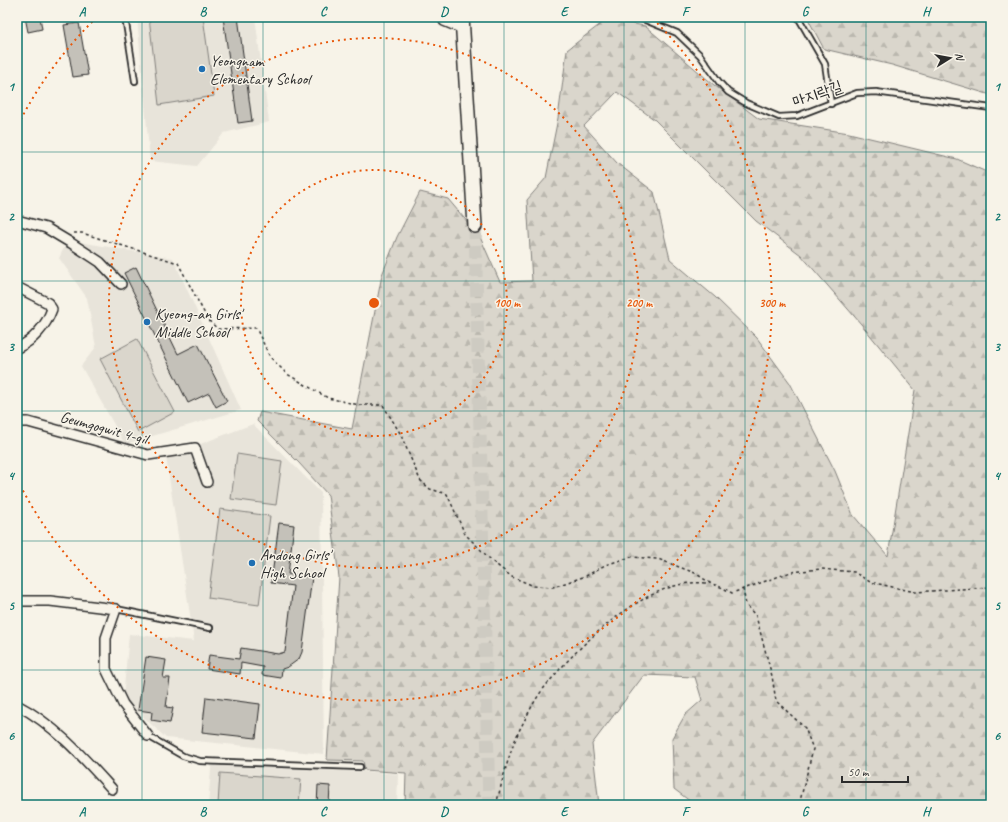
<svg xmlns="http://www.w3.org/2000/svg" width="1008" height="822" font-family="Caveat,'Poor Story',sans-serif">
<style>
.built{fill:#e8e4da}
.forest{fill:url(#forest-firs);stroke:#82807c;fill-rule:evenodd}
.garden{fill:#dad6cc;stroke:#82807c}
.building{fill:#c4c1b9;stroke:#2b2b2b}
.lines{fill:none;stroke-linecap:round;stroke-linejoin:round}
.secondary-tunnel{stroke:#cecbc2;stroke-width:13;stroke-dasharray:13 6;stroke-linecap:butt}
.lane-casing{stroke:#2b2b2b;stroke-width:8}
.street-casing{stroke:#2b2b2b;stroke-width:12}
.secondary-casing{stroke:#2b2b2b;stroke-width:16}
.path{stroke:#2b2b2b;stroke-width:1.5;stroke-dasharray:3 3;stroke-linecap:butt}
.lane{stroke:#f7f3e8;stroke-width:4.5}
.street{stroke:#f7f3e8;stroke-width:9}
.secondary{stroke:#f7f3e8;stroke-width:13}
.grid{fill:none;stroke:#0f766e;stroke-width:1;stroke-opacity:0.55}
.ring{fill:none;stroke:#e8590c;stroke-width:2;stroke-dasharray:2 4}
.poi-dot{fill:#1f6fb2;stroke:#f7f3e8;stroke-width:1.5}
.labels{text-anchor:middle;stroke-width:3;stroke-linejoin:round;paint-order:stroke}
.poi-label{font-size:16px;fill:#2b2b2b;stroke:#f7f3e8;text-anchor:start}
.street-label{font-size:16px;fill:#2b2b2b;stroke:#f7f3e8}
.centre{fill:#e8590c;stroke:#f7f3e8;stroke-width:2}
.ring-label{font-size:12px;text-anchor:middle;font-weight:bold;fill:#e8590c;stroke:#f7f3e8;stroke-width:3;stroke-linejoin:round;paint-order:stroke}
.neatline{fill:none;stroke:#0f766e;stroke-width:1.5}
.grid-label{font-size:13px;text-anchor:middle;font-weight:bold;fill:#0f766e}
</style>
<defs>
<pattern id="forest-firs" width="22" height="20" patternUnits="userSpaceOnUse"><rect width="22" height="20" fill="#dad6cc"/><path d="M5 1l3.5 6h-7zM16 11l3.5 6h-7z" fill="#bbb8af"/></pattern>
</defs>
<rect width="100%" height="100%" fill="#f7f3e8"/>
<filter id="ink" filterUnits="userSpaceOnUse"><feTurbulence type="fractalNoise" baseFrequency=".025" numOctaves="2"/><feDisplacementMap in="SourceGraphic" scale="8" xChannelSelector="R" yChannelSelector="G"/><feConvolveMatrix kernelMatrix="1 2 1 2 8 2 1 2 1" color-interpolation-filters="sRGB"/></filter>
<g filter="url(#ink)">
<g class="built">
<path d="M137,17H255L269,122L224,133L197,166L150,161Z"/>
<path d="M68,240L173,258L241,410L125,444L81,366L96,347L87,298L59,258Z"/>
<path d="M253,424L321,493L324,754L166,738L123,698L129,634L194,641L166,457Z"/>
<path d="M212,758L398,774L397,805H208Z"/>
</g>
<g class="forest">
<path d="M807,17H991V95L892,65L824,49Z"/>
<path d="M607,19L645,26L714,85L759,119L849,133L957,159L991,174V805H695L674,789L672,738L685,715L702,700L695,677L644,675L592,744L599,805H405L406,773L365,770L363,761L327,760L339,577L328,495L299,463L257,421L260,412L352,429L382,275L397,237L420,192L448,199L480,237L500,282L532,281L527,200L546,178L558,118L567,50ZM617,92L655,120L756,221L801,255L861,324L915,390L888,556L853,515L835,471L790,383L757,338L715,297L670,259L654,192L617,163L584,126Z"/>
</g>
<g class="garden">
<path d="M149,17H203L214,96L159,105Z"/>
<path d="M137,339L175,412L138,432L100,359Z"/>
<path d="M237,454L282,461L276,505L231,499Z"/>
<path d="M220,509L270,516L259,605L208,598Z"/>
<path d="M220,773L301,779L299,805H218Z"/>
</g>
<g class="building">
<path d="M25,17H40L42,29L28,32Z"/>
<path d="M223,17H238L252,121L238,123Z"/>
<path d="M79,23L88,75L73,77L64,25Z"/>
<path d="M136,267L178,354L198,344L227,401L216,407L209,393L188,403L124,273Z"/>
<path d="M279,523L294,525L288,574L312,577L302,652L299,659L288,667L282,669L281,678L262,675L263,667L241,663L240,674L207,669L209,655L239,659L241,648L278,654L285,652L293,586L271,583Z"/>
<path d="M146,657L166,660L163,678H170L166,707L173,708L170,723L151,720L152,712L138,710Z"/>
<path d="M206,697L260,704L256,738L202,732Z"/>
<path d="M318,785L330,786L329,805H317Z"/>
</g>
<g class="lines">
<path class="secondary-tunnel" d="M475,226L489,805"/>
<g class="lane-casing">
<g id="lane">
<path d="M125,17L135,81"/>
<path d="M638,17L677,33L700,55L719,82L728,92L746,103L779,117L797,116L857,93L876,92L991,108"/>
<path d="M798,17L825,64L831,104"/>
<path d="M116,609L210,628"/>
<path d="M148,736L183,756L200,761L360,767"/>
</g>
</g>
<g class="street-casing">
<g id="street">
<path d="M443,17L444,21L463,29"/>
<path d="M17,220L46,228L71,243L100,262L121,284"/>
<path d="M17,287L48,303L52,309C46,326 33,341 17,348"/>
<path d="M17,422H28L148,455L195,448L207,482"/>
<path d="M17,601H50L116,609L106,638V669L123,704L148,736"/>
<path d="M17,705C54,724 84,758 112,789"/>
</g>
</g>
<g class="secondary-casing">
<path id="secondary" d="M462,17L475,226"/>
</g>
<g class="path">
<path d="M74,233H82L178,263L208,320L218,329L256,328L270,357L287,374L328,398L359,405H383L400,433L420,480L430,489L447,494L465,534L493,562L512,577L534,586L553,587L586,576L605,565L631,557L658,559L695,573L710,583L723,588L732,593L791,572L821,569L854,572L870,582L915,592L991,587"/>
<path d="M743,589L746,605L756,616L772,676L776,701L805,728L813,749L799,805"/>
<path d="M496,805C503,779 509,751 521,727C528,714 535,699 544,688C575,649 633,593 683,584C691,582 701,583 710,583"/>
</g>
<use href="#lane" class="lane"/>
<use href="#street" class="street"/>
<use href="#secondary" class="secondary"/>
</g>
</g>
<path class="grid" d="M142,17V805M263,17V805M384,17V805M504,17V805M624,17V805M745,17V805M866,17V805M17,152H991M17,281H991M17,411H991M17,541H991M17,670H991"/>
<g class="ring">
<circle cx="374" cy="303" r="133"/>
<circle cx="374" cy="303" r="265"/>
<path d="M18 125A398 398 0 0 1 95 19M653 19A398 398 0 1 1 18 481"/>
</g>
<g class="poi-dot">
<circle cx="202" cy="69" r="4"/>
<circle cx="147" cy="322" r="4"/>
<circle cx="252" cy="563" r="4"/>
</g>
<g class="labels">
<g class="poi-label">
<text x="210" y="66">Yeongnam<tspan x="210" dy="18">Elementary School</tspan></text>
<text x="155" y="319">Kyeong-an Girls'<tspan x="155" dy="18">Middle School</tspan></text>
<text x="260" y="560">Andong Girls'<tspan x="260" dy="18">High School</tspan></text>
</g>
<g class="street-label">
<text transform="translate(817 93) rotate(-19)" y="6">마지락길</text>
<text transform="translate(104 427) rotate(15)" y="6">Geumgogwit 4-gil</text>
</g>
</g>
<circle cx="374" cy="303" r="6" class="centre"/>
<g class="ring-label">
<text x="507" y="307">100 m</text>
<text x="639" y="307">200 m</text>
<text x="772" y="307">300 m</text>
</g>
<rect width="1008" height="822" fill="none" stroke="#f7f3e8" stroke-width="44"/>
<g transform="translate(950 58) rotate(79)" stroke="#f7f3e8" stroke-width="3" paint-order="stroke">
<path d="M0-3L7 15L0 10L-7 15Z" fill="#2b2b2b"/>
<text y="-6" font-size="11" font-weight="bold" text-anchor="middle" fill="#2b2b2b">N</text>
</g>
<path d="M842 776v6h66v-6" fill="none" stroke="#2b2b2b" stroke-width="2"/>
<text x="848" y="776" font-size="12" fill="#2b2b2b" stroke="#f7f3e8" stroke-width="3" paint-order="stroke">50 m</text>
<rect x="22" y="22" width="964" height="778" class="neatline"/>
<g class="grid-label">
<text x="82" y="16">A</text>
<text x="203" y="16">B</text>
<text x="323" y="16">C</text>
<text x="444" y="16">D</text>
<text x="564" y="16">E</text>
<text x="685" y="16">F</text>
<text x="805" y="16">G</text>
<text x="926" y="16">H</text>
<text x="11" y="91">1</text>
<text x="997" y="91">1</text>
<text x="11" y="221">2</text>
<text x="997" y="221">2</text>
<text x="11" y="351">3</text>
<text x="997" y="351">3</text>
<text x="11" y="480">4</text>
<text x="997" y="480">4</text>
<text x="11" y="610">5</text>
<text x="997" y="610">5</text>
<text x="11" y="740">6</text>
<text x="997" y="740">6</text>
<text x="82" y="816">A</text>
<text x="203" y="816">B</text>
<text x="323" y="816">C</text>
<text x="444" y="816">D</text>
<text x="564" y="816">E</text>
<text x="685" y="816">F</text>
<text x="805" y="816">G</text>
<text x="926" y="816">H</text>
</g>
</svg>
